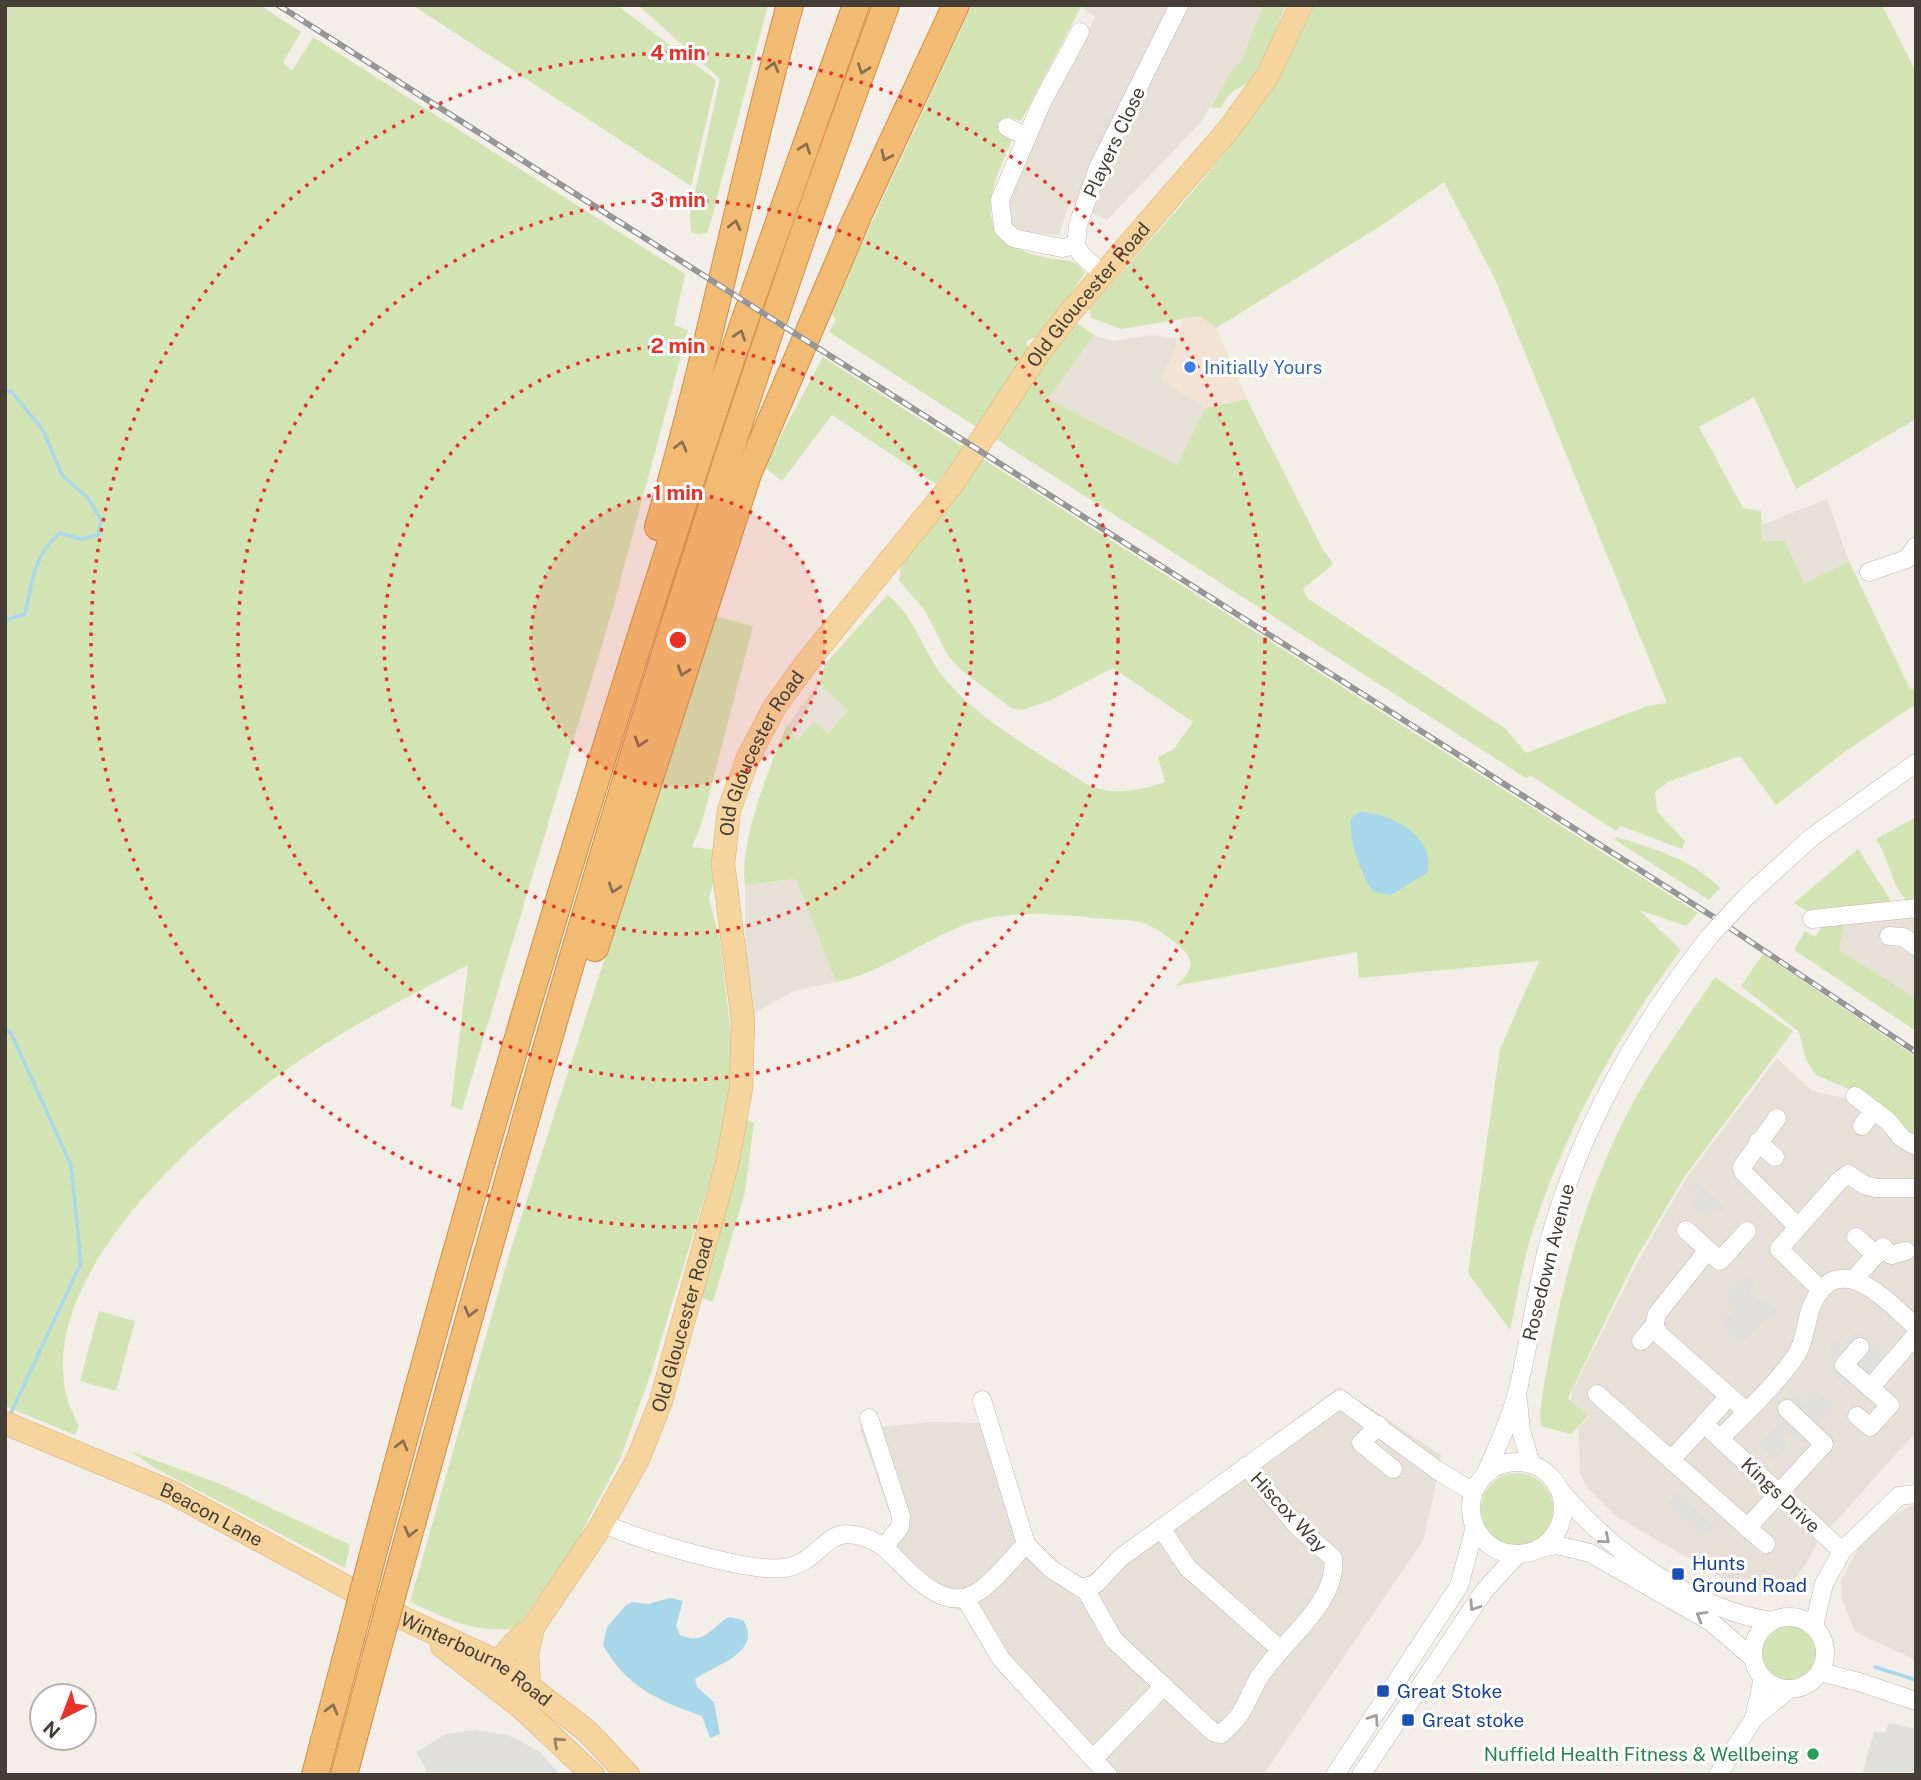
<svg xmlns="http://www.w3.org/2000/svg" width="1921" height="1780" font-family="'Public Sans',sans-serif">
<style>
.residential{fill:#e6e0d7}
.commercial{fill:#f3e3d5}
.green{fill:#d3e4b4}
.parking{fill:#e1dfdc}
.water{fill:#a9d7ea}
.lines{fill:none;stroke-linecap:round;stroke-linejoin:round}
.stream{stroke:#a9d7ea;stroke-width:3.5}
.minor-casing{stroke:#c0b8ae;stroke-width:19}
.major-casing{stroke:#daae6f;stroke-width:24}
.highway-casing{stroke:#d18e44;stroke-width:28}
.minor{stroke:#fff;stroke-width:18}
.major{stroke:#f6d49e;stroke-width:23}
.highway{stroke:#f2bb74;stroke-width:26}
.rail-casing{stroke:#969696;stroke-width:6}
.rail{stroke:#fff;stroke-width:3.5;stroke-dasharray:10;stroke-linecap:butt}
.minor-bridge-casing{stroke:#c0b8ae;stroke-width:19;stroke-linecap:butt}
.highway-bridge-casing{stroke:#d18e44;stroke-width:28;stroke-linecap:butt}
.minor-bridge{stroke:#fff;stroke-width:18}
.highway-bridge{stroke:#f2bb74;stroke-width:26}
.oneway{stroke:#8a704f}
.oneway2{stroke:#a29e9b}
.oneway3{stroke:#958265}
.ring{fill:none;stroke:#e83229;stroke-width:3.5;stroke-dasharray:3.5 7}
.shop-dot{fill:#3f7fe0;stroke:#fff;stroke-width:2.5}
.transit-dot{fill:#1a4fb4;stroke:#fff;stroke-width:2.5}
.leisure-dot{fill:#2e9e5b;stroke:#fff;stroke-width:2.5}
.labels{text-anchor:middle;stroke-width:6;stroke-linejoin:round;paint-order:stroke}
.street-label{font-size:19px;fill:#453e37;stroke:#fff}
.shop-label{font-size:19px;fill:#366cbe;stroke:#fff;text-anchor:start}
.transit-label{font-size:19px;fill:#164399;stroke:#fff;text-anchor:start}
.leisure-label{font-size:19px;fill:#27864d;stroke:#fff;text-anchor:end}
.centre{fill:#e83229;stroke:#fff;stroke-width:3.5}
.ring-label{font-size:21px;text-anchor:middle;font-weight:bold;fill:#e83229;stroke:#fff;stroke-width:6;stroke-linejoin:round;paint-order:stroke}
</style>
<rect width="100%" height="100%" fill="#f3eee8"/>
<g class="residential">
<path d="M1079,5H1263L1241,61L1231,71L1201,122L1107,220L1070,201L1059,235L1023,232L1009,222L1006,205L1036,132L1095,17Z"/>
<path d="M1094,335L1113,341L1152,335L1177,339L1176,348L1161,379L1205,408L1177,465L1047,399Z"/>
<path d="M1827,499L1849,561L1804,583L1785,542H1762V525Z"/>
<path d="M819,683L848,709L828,733L797,741L788,725Z"/>
<path d="M796,879L836,982L794,991L753,1014L745,944V885Z"/>
<path d="M1916,913V998L1839,950L1845,921Z"/>
<path d="M1777,1058L1812,1091L1853,1100L1916,1152V1432L1818,1541L1805,1565L1791,1584L1742,1589L1617,1517L1588,1488L1580,1474L1578,1428L1589,1417L1571,1400V1394L1637,1263L1687,1177Z"/>
<path d="M1339,1387L1441,1455L1434,1493L1423,1541L1263,1775H1099L1000,1671L971,1629L965,1612L931,1601L880,1554L892,1519L860,1429L932,1422L982,1423L1018,1536L1081,1581Z"/>
<path d="M1916,1466V1659H1914L1855,1632L1842,1599L1841,1580L1863,1539L1888,1518L1914,1504Z"/>
</g>
<path class="commercial" d="M1200,316L1216,328L1247,399L1205,408L1161,379L1176,348L1182,320Z"/>
<g class="green">
<path d="M5,5H260L301,32L283,62L292,71L313,37L685,274L674,325L688,330L611,615L462,1110L451,1106L468,965C416,993 361,1020 311,1053C214,1116 3,1294 79,1426L75,1435L5,1406Z"/>
<path d="M412,5H617L716,80L691,186Z"/>
<path d="M638,5H768L708,232L699,235L691,232L690,215L720,79Z"/>
<path d="M972,5L1081,7L1021,121L1008,117L999,133L1012,140C987,196 969,242 1047,258C1064,261 1074,257 1085,273L1052,320L1036,337L1026,341L1029,349L978,428L829,332L836,319L830,313Z"/>
<path d="M1263,5H1286C1276,28 1267,57 1252,77C1241,92 1233,84 1221,108H1210L1231,71L1241,61Z"/>
<path d="M1314,5H1882L1916,72V419L1796,489L1754,397L1699,427L1743,508L1761,511L1762,541H1785L1804,583L1849,561L1910,689H1916V704L1846,751L1776,805L1740,756L1668,782L1655,792L1657,811L1685,841L1682,849L1621,826L1616,831L1531,776L1526,778L994,438L1074,321L1094,335L1048,399L1177,465L1205,408L1247,399L1322,548L1333,564L1303,589L1307,598L1506,729L1526,753L1647,706L1667,703L1495,279L1444,182L1379,227L1216,328L1200,316L1121,329L1091,318L1089,309C1172,214 1264,124 1314,5Z"/>
<path d="M823,357L965,448L936,484L832,415L782,481L764,467Z"/>
<path d="M980,457L1698,913L1686,926L1639,910L1681,950C1617,1035 1564,1133 1531,1236C1522,1266 1517,1299 1510,1330L1468,1273L1500,1049L1539,961L1359,978L1357,952L1175,986C1196,968 1196,959 1173,941C1166,935 1155,928 1146,924C1134,919 1117,920 1104,919C1057,914 1002,908 957,928C916,945 881,973 836,982L796,879L745,885C739,839 769,770 786,727L788,725L797,741L814,721L828,733L848,710L819,683L825,664L887,595C916,616 922,652 945,679C980,721 1042,755 1088,785C1115,796 1137,791 1165,782L1158,757L1174,749L1193,722L1113,668L1049,701L1022,710L1011,708L962,671L948,656L925,611L899,580L902,559Z"/>
<path d="M715,616L753,626L702,822L692,847L715,850L714,880L709,898L720,940L733,1052L729,1100L721,1143L652,1370L621,1457L576,1543L521,1622L513,1629C470,1632 448,1619 410,1602L509,1255Z"/>
<path d="M1916,817V903L1912,904C1891,890 1890,859 1876,839Z"/>
<path d="M1617,837C1655,849 1692,859 1720,888L1709,900L1615,840Z"/>
<path d="M1858,849L1893,904L1809,912L1794,903Z"/>
<path d="M1845,921L1839,950L1916,998V1031L1794,950L1805,931L1815,937L1824,924Z"/>
<path d="M1763,954L1916,1057V1141L1863,1095L1816,1075L1806,1060L1799,1032L1741,986Z"/>
<path d="M1715,977L1793,1031L1683,1179L1635,1260L1568,1398L1588,1416L1571,1434L1541,1426L1540,1412C1555,1311 1579,1207 1626,1116C1651,1067 1685,1022 1715,977Z"/>
<path d="M742,1120L754,1122L745,1192L713,1302L694,1296Z"/>
<path d="M99,1311L135,1321L116,1391L80,1381Z"/>
<path d="M130,1451L218,1483L350,1545L345,1568L155,1468Z"/>
<circle cx="1517" cy="1509" r="36"/>
<circle cx="1789" cy="1653" r="28"/>
</g>
<g class="parking">
<path d="M1696,1181L1725,1208L1721,1212L1714,1206L1705,1216L1691,1204L1700,1194L1692,1187Z"/>
<path d="M1747,1276L1755,1283L1749,1290L1752,1295L1764,1303L1766,1301L1778,1311L1772,1317L1766,1318L1743,1343L1722,1324L1729,1315L1732,1317L1736,1308L1726,1299Z"/>
<path d="M1857,1331L1889,1360L1874,1376L1856,1382L1850,1389L1833,1374L1839,1362L1832,1357L1830,1345L1834,1340L1842,1347Z"/>
<path d="M1818,1391L1833,1405L1808,1435L1805,1433L1798,1440L1787,1431L1781,1438L1788,1445L1775,1459L1759,1445L1791,1412L1783,1404L1793,1393L1803,1402H1808Z"/>
<path d="M1677,1493L1715,1527L1707,1537L1668,1502Z"/>
<path d="M1889,1723L1916,1729V1775H1862L1874,1731L1885,1733Z"/>
<path d="M475,1730L508,1735L539,1751L560,1775H425L426,1770L416,1752L446,1734Z"/>
</g>
<g class="water">
<path d="M1359,812C1389,812 1437,836 1427,873L1391,895L1373,892C1361,874 1348,841 1351,819Z"/>
<path d="M670,1598L683,1601L676,1626L680,1635C706,1646 710,1627 729,1617L743,1620C764,1652 715,1665 695,1679L697,1687L714,1702L720,1734L710,1738L702,1716C659,1701 626,1687 603,1645L607,1627L625,1606L632,1602L648,1604Z"/>
</g>
<g class="lines">
<g class="stream">
<path d="M5,392L11,391L43,430L62,475L88,498L101,520L98,535L81,539L60,533C34,554 32,582 25,614L5,620"/>
<path d="M5,1030L11,1033L71,1165L81,1263L10,1415"/>
<path d="M1875,1667L1916,1680"/>
</g>
<g class="minor-casing">
<g id="minor">
<path d="M1007,127L1027,137"/>
<path d="M1076,245L1062,248L1013,238L1003,228L1000,200L1042,102L1080,32"/>
<path d="M1103,275L1081,254L1076,245L1078,225L1098,168L1179,5"/>
<path d="M1869,572L1907,559L1916,546"/>
<path d="M1747,896L1812,837L1916,763"/>
<path d="M1812,919L1916,908"/>
<path d="M1889,936L1903,937L1916,946"/>
<path d="M1855,1096L1888,1121L1902,1138L1916,1146"/>
<path d="M1777,1118L1742,1167L1743,1172L1798,1227"/>
<path d="M1862,1126L1873,1111"/>
<path d="M1758,1142L1775,1157"/>
<path d="M1686,1230L1720,1261L1747,1231"/>
<path d="M1856,1237L1876,1255"/>
<path d="M1708,1250L1657,1314L1654,1326L1660,1335L1729,1396"/>
<path d="M1854,1279L1883,1247L1891,1255L1906,1251"/>
<path d="M1821,1290L1779,1249L1838,1182L1848,1174L1864,1185L1876,1188H1916"/>
<path d="M1641,1341L1654,1326"/>
<path d="M1870,1388L1916,1335"/>
<path d="M1597,1394L1766,1544"/>
<path d="M982,1400L1026,1544L1051,1569L1081,1588L1096,1584L1120,1558L1340,1399L1437,1470L1473,1492"/>
<path d="M1518,1400L1521,1431L1531,1464"/>
<path d="M1746,1411L1729,1396L1704,1424L1842,1551"/>
<path d="M1857,1416L1870,1427L1890,1405L1844,1365L1860,1347"/>
<path d="M869,1418L901,1516L900,1527L884,1547C908,1569 943,1617 979,1591C997,1579 1011,1559 1026,1544"/>
<path d="M1379,1425L1361,1443L1393,1469"/>
<path d="M1720,1439C1740,1418 1787,1374 1799,1350C1806,1336 1806,1317 1813,1303C1840,1246 1890,1304 1916,1327"/>
<path d="M1671,1460L1704,1424"/>
<circle cx="1517" cy="1508" r="46"/>
<path d="M1486,1473C1497,1447 1510,1421 1517,1393C1530,1343 1535,1292 1549,1242C1580,1128 1637,1029 1709,937"/>
<path d="M1561,1491C1610,1552 1694,1609 1771,1621"/>
<path d="M602,1523C637,1539 748,1573 784,1568C829,1561 824,1511 884,1547"/>
<path d="M1161,1528L1188,1568L1281,1650"/>
<path d="M1747,1528L1824,1444L1787,1409"/>
<path d="M1539,1548L1557,1545L1590,1553L1711,1622L1753,1658"/>
<path d="M1084,1587L1114,1640L1213,1732L1221,1734C1246,1712 1243,1707 1257,1681C1278,1643 1339,1605 1333,1558L1298,1527L1246,1466"/>
<path d="M965,1598L1001,1659L1108,1775"/>
<circle cx="1789" cy="1653" r="36"/>
<path d="M1814,1626L1824,1584L1842,1551L1899,1496L1916,1494"/>
<path d="M1820,1672L1859,1682L1916,1701"/>
<path d="M1763,1678L1754,1718L1789,1689"/>
<path d="M1094,1758L1164,1686"/>
<path d="M1335,1775L1459,1586L1475,1527"/>
<path d="M1361,1775L1484,1591L1518,1554"/>
<path d="M1718,1775L1754,1718"/>
</g>
</g>
<g class="major-casing">
<g id="major">
<path id="s1" d="M5,1423L173,1493L409,1621L498,1662L588,1732L628,1775"/>
<path d="M442,1646L523,1709L593,1775"/>
<path d="M529,1685L527,1653L533,1627"/>
<path id="s2" d="M523,1709L498,1662L517,1640L533,1627L599,1529L638,1459L661,1401L727,1164L741,1088L743,1021L723,864L729,810L748,758L774,708L808,661L953,483L1038,354L1068,315L1229,129L1268,75L1301,5"/>
</g>
</g>
<g class="highway-casing">
<g id="highway">
<path d="M849,235L956,5"/>
<path d="M658,527C709,355 742,178 790,5"/>
<path d="M595,948L748,474L857,219"/>
<path d="M372,1558C471,1187 580,818 700,453C749,303 803,154 856,5"/>
<path d="M399,1571C520,1131 645,692 794,261C823,175 855,90 886,5"/>
<path d="M315,1775L351,1638"/>
<path d="M344,1775L376,1655"/>
</g>
</g>
<use href="#minor" class="minor"/>
<use href="#major" class="major"/>
<use href="#highway" class="highway"/>
<g class="rail-casing">
<path id="rail" d="M278,5L1712,916L1916,1052"/>
</g>
<use href="#rail" class="rail"/>
<g class="minor-bridge-casing">
<path id="minor-bridge" d="M1709,937L1747,896"/>
</g>
<g class="highway-bridge-casing">
<g id="highway-bridge">
<path d="M351,1638L372,1558"/>
<path d="M376,1655L399,1571"/>
</g>
</g>
<use href="#minor-bridge" class="minor-bridge"/>
<use href="#highway-bridge" class="highway-bridge"/>
</g>
<defs><path id="oneway-chevron" d="M-2-3.5L2.5 0L-2 3.5" fill="none" stroke-width="1.6" stroke-linecap="round" stroke-linejoin="round" transform="scale(1.75)"/></defs>
<g class="oneway">
<use href="#oneway-chevron" transform="translate(773 67) rotate(-75)"/>
<use href="#oneway-chevron" transform="translate(863 69) rotate(110)"/>
<use href="#oneway-chevron" transform="translate(805 148) rotate(-71)"/>
<use href="#oneway-chevron" transform="translate(886 156) rotate(115)"/>
<use href="#oneway-chevron" transform="translate(735 225) rotate(-77)"/>
<use href="#oneway-chevron" transform="translate(740 335) rotate(-71)"/>
<use href="#oneway-chevron" transform="translate(681 446) rotate(-75)"/>
<use href="#oneway-chevron" transform="translate(683 671) rotate(108)"/>
<use href="#oneway-chevron" transform="translate(640 742) rotate(107)"/>
<use href="#oneway-chevron" transform="translate(614 888) rotate(108)"/>
<use href="#oneway-chevron" transform="translate(470 1312) rotate(105)"/>
<use href="#oneway-chevron" transform="translate(402 1445) rotate(-75)"/>
<use href="#oneway-chevron" transform="translate(410 1532) rotate(105)"/>
<use href="#oneway-chevron" transform="translate(332 1709) rotate(-75)"/>
</g>
<g class="oneway2">
<use href="#oneway-chevron" transform="translate(1605 1539) rotate(40)"/>
<use href="#oneway-chevron" transform="translate(1474 1606) rotate(124)"/>
<use href="#oneway-chevron" transform="translate(1701 1616) rotate(-150)"/>
<use href="#oneway-chevron" transform="translate(1374 1719) rotate(-55)"/>
</g>
<use class="oneway3" href="#oneway-chevron" transform="translate(558 1742) rotate(-137)"/>
<circle cx="678" cy="640" r="147" fill="#e83229" fill-opacity=".12"/>
<g class="ring">
<circle cx="678" cy="640" r="147"/>
<circle cx="678" cy="640" r="294"/>
<circle cx="678" cy="640" r="440"/>
<circle cx="678" cy="640" r="587"/>
</g>
<circle class="shop-dot" cx="1190" cy="367" r="7"/>
<g class="transit-dot">
<rect x="1671" y="1567" width="14" height="14" rx="3.5"/>
<rect x="1376" y="1684" width="14" height="14" rx="3.5"/>
<rect x="1401" y="1713" width="14" height="14" rx="3.5"/>
</g>
<circle class="leisure-dot" cx="1813" cy="1754" r="7"/>
<g class="labels">
<g class="street-label">
<text transform="translate(1114 142) rotate(-65)" y="7">Players Close</text>
<text dy="7" stroke="none"><textPath href="#s2" startOffset="1598">Old Gloucester Road</textPath></text>
<text dy="7" stroke="none"><textPath href="#s2" startOffset="1031">Old Gloucester Road</textPath></text>
<text transform="translate(1548 1262) rotate(-76)" y="7">Rosedown Avenue</text>
<text dy="7" stroke="none"><textPath href="#s2" startOffset="443">Old Gloucester Road</textPath></text>
<text transform="translate(1781 1495) rotate(43)" y="7">Kings Drive</text>
<text transform="translate(1289 1512) rotate(47)" y="7">Hiscox Way</text>
<text dy="7" stroke="none"><textPath href="#s1" startOffset="226">Beacon Lane</textPath></text>
<text dy="7" stroke="none"><textPath href="#s1" startOffset="528">Winterbourne Road</textPath></text>
</g>
<g class="shop-label">
<text x="1204" y="374">Initially Yours</text>
</g>
<g class="transit-label">
<text x="1692" y="1570">Hunts<tspan x="1692" dy="22">Ground Road</tspan></text>
<text x="1397" y="1698">Great Stoke</text>
<text x="1422" y="1727">Great stoke</text>
</g>
<g class="leisure-label">
<text x="1799" y="1761">Nuffield Health Fitness &amp; Wellbeing</text>
</g>
</g>
<circle cx="678" cy="640" r="10" class="centre"/>
<g class="ring-label">
<text x="678" y="60">4 min</text>
<text x="678" y="207">3 min</text>
<text x="678" y="353">2 min</text>
<text x="678" y="500">1 min</text>
</g>
<rect width="1921" height="1780" fill="none" stroke="#453e37" stroke-width="14"/>
<g transform="translate(63 1717) rotate(222)"><circle r="33" fill="#ffffff" stroke="#b5b2af" stroke-width="2"/>
<path d="M0-5L12 26L0 18L-12 26Z" fill="#e83229"/>
<text y="-10" font-size="19" font-weight="bold" text-anchor="middle" fill="#453e37">N</text>
</g>
</svg>
